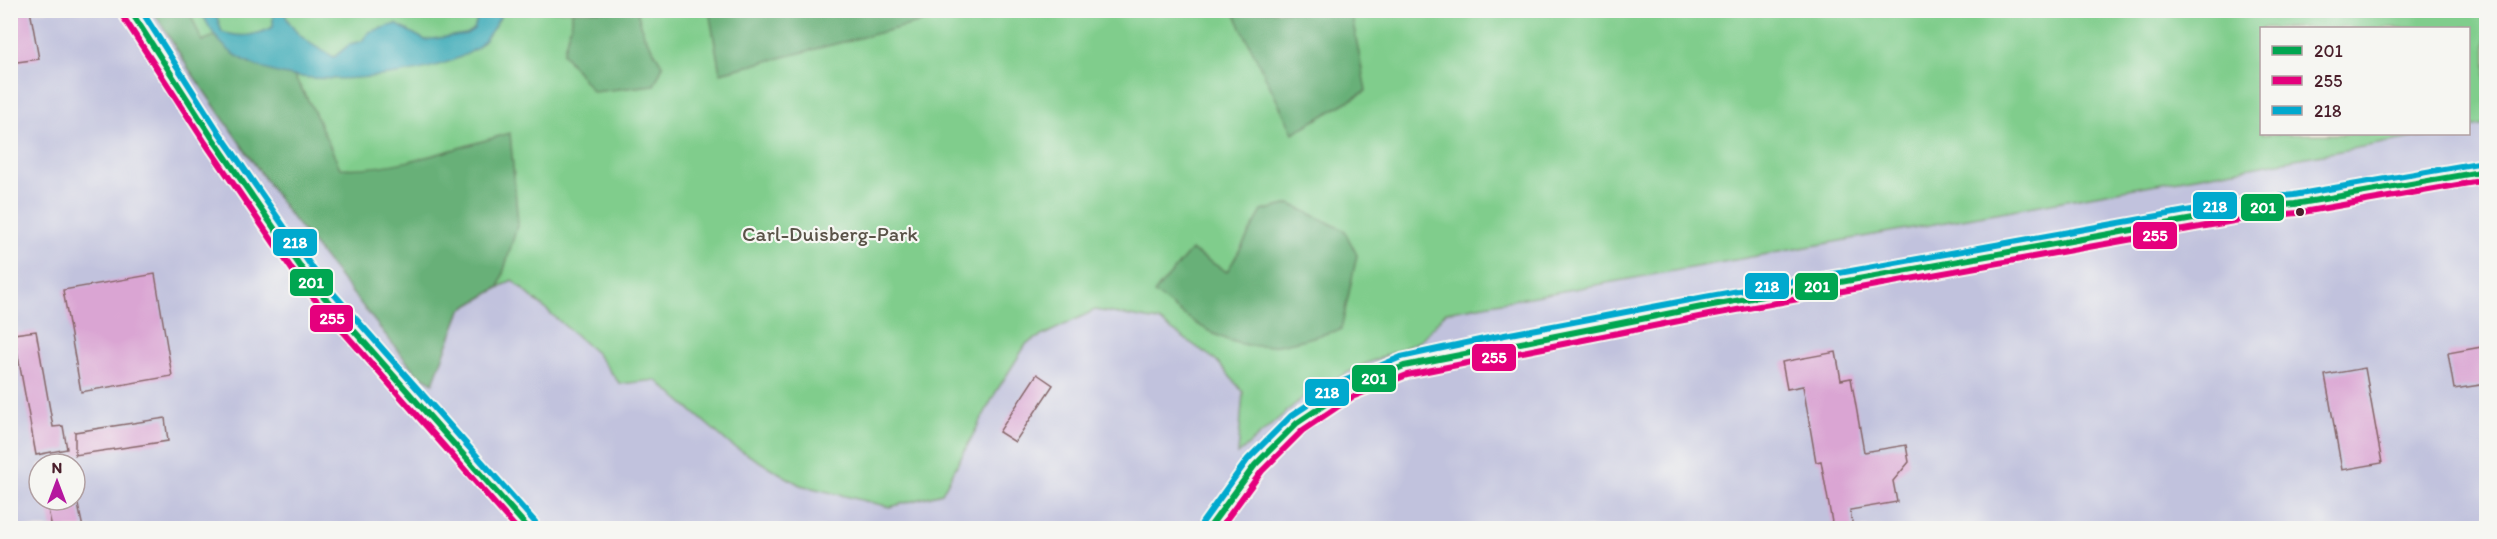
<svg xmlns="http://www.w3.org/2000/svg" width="2497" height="539" font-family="Itim,sans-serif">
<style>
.industrial{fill:#c1c2dd;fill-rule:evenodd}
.green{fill:#80cd8c;stroke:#65765c;stroke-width:1.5}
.forest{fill:#68b078;stroke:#596852;stroke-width:1.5}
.water{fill:#3aaab7;stroke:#426471;stroke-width:1.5}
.building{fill:#daa5d3}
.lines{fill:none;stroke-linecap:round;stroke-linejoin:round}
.tertiary-casing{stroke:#866669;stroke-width:26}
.tertiary{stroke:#fff;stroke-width:24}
.bus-1-casing{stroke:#f6f6f2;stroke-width:10}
.bus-2-casing{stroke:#f6f6f2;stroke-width:10}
.bus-3-casing{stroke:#f6f6f2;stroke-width:10}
.bus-1{stroke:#00a651;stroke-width:6}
.bus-2{stroke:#e5007d;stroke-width:6}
.bus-3{stroke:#00a9ce;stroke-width:6}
.bus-dot{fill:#4a1f2b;stroke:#f6f6f2;stroke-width:2}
.labels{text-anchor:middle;stroke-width:4.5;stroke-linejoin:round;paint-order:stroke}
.park-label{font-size:21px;fill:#5a5348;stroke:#f6f6f2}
.line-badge{stroke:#f6f6f2;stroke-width:2}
.badge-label{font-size:16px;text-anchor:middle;font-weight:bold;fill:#fff}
</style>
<rect width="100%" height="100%" fill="#f6f6f2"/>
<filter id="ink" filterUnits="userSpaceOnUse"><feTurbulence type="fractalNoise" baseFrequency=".0167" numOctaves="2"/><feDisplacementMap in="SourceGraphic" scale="12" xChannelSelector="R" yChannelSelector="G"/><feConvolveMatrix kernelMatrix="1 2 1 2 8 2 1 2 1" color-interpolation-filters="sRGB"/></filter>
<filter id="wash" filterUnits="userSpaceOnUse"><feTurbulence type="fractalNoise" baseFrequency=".008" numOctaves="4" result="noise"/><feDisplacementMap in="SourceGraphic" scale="24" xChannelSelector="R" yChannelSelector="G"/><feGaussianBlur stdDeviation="1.35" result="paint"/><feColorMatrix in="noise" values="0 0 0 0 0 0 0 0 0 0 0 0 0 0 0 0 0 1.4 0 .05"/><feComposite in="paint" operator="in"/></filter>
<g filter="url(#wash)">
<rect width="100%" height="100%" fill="#f5eadb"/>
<path class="industrial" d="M11,11H2486V528H11ZM2262,28H2468V134H2262ZM39,464H75V500H39Z"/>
<path class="green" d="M2486,10V124L2469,127L2468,28H2262V134H2434L1446,312L1420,341L1356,368L1302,398L1238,454L1243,392L1217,361L1159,321L1095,310L1027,343L996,392L942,493L890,507L800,485L731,445L656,380L620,384L596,353L512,280L461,310L433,383L416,373L287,211L189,69L153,11Z"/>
<g class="forest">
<path d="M709,10H966V11L720,73Z"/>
<path d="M153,11H189L202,41L214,36C243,62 257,67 294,76L312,107L340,168C391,172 460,147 510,133L518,223L499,287L461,310L433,383L416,373L287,211L189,69Z"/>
<path d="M572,11H637L644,35L663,66L654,85L593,92L563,53L572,20Z"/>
<path d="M1233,11H1351L1366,91L1293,133Z"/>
<path d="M1290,204L1344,230L1357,255L1341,330C1317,335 1293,344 1269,346C1223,350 1188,317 1154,293L1191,250L1227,272L1262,211Z"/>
</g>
<path class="water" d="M201,11H215L222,32C241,38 256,36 273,27V11H284C291,34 313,46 334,57L350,44L362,41L369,32L396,24L425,40L466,34L474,29L480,11H503C500,19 484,43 477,48C436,76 342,83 293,76C274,74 254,66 237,56C220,46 209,29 201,11Z"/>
<g id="blocks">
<g class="building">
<path d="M10,10H30L39,59L10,63Z"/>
<path d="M155,274L172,376L81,392L63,290Z"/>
<path d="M36,331L53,427L63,426L67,449L36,455L14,334Z"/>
<path d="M2487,346V384L2454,389L2448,353Z"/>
<path d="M1836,352L1841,380L1851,378L1864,452L1906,445L1909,462L1893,481L1897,502L1850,510L1853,528H1833L1821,461L1816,462L1803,386L1787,389L1782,362Z"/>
<path d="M2365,368L2382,463L2342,470L2325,375Z"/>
<path d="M1037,374L1053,385L1015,442L999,432Z"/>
<path d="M165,418L168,441L75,455V432Z"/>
<path d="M46,500H77L83,528H52Z"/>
</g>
</g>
</g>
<g filter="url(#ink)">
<use href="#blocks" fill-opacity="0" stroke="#866669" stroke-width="1.5"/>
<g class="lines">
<g class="tertiary-casing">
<g id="tertiary">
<path d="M130,10L211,136L311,282L528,528"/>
<path d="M1209,528L1255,465L1297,423L1348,389L1404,366L1491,347L1707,306L2255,208L2295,204L2486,171"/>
</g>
</g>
<use href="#tertiary" class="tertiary"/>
<g class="bus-1-casing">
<g id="bus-1">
<path d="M130,10L211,136L311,282L528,528"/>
<path d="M1209,528L1255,465L1297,423L1348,389L1404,366L1707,306L2255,208L2295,204L2486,171"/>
</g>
</g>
<g class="bus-2-casing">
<g id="bus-2">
<path d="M122,15L204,141L304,287L516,528"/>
<path d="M1220,528L1262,471L1303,430L1352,397L1407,375L1709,315L2256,217L2297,213L2486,180"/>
</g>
</g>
<g class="bus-3-casing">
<g id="bus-3">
<path d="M141,10L218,131L318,276L535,522"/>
<path d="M1202,523L1248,459L1291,416L1344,381L1401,357L1489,338L1705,297L2253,199L2294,195L2484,162"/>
</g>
</g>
<use href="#bus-1" class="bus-1"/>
<use href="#bus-2" class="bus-2"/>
<use href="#bus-3" class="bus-3"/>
</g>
</g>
<circle class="bus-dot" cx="2300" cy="212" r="5"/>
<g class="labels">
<g class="park-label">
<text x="830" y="241">Carl-Duisberg-Park</text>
</g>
</g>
<g class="line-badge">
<rect x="2192" y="191" width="46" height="29" rx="6" fill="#00a9ce"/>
<rect x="2240" y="193" width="45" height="29" rx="6" fill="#00a651"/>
<rect x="2132" y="221" width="46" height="29" rx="6" fill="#e5007d"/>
<rect x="272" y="228" width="46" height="29" rx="6" fill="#00a9ce"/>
<rect x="289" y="268" width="45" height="29" rx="6" fill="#00a651"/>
<rect x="1744" y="272" width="46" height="28" rx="6" fill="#00a9ce"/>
<rect x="1794" y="272" width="45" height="29" rx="6" fill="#00a651"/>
<rect x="309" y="304" width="45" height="29" rx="6" fill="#e5007d"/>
<rect x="1471" y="343" width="46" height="29" rx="6" fill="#e5007d"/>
<rect x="1351" y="364" width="46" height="29" rx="6" fill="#00a651"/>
<rect x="1304" y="378" width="46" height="29" rx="6" fill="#00a9ce"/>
</g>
<g class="badge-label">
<text x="2215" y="212">218</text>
<text x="2263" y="213">201</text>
<text x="2155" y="241">255</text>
<text x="295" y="248">218</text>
<text x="311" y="288">201</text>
<text x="1767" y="292">218</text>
<text x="1817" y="292">201</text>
<text x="332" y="324">255</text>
<text x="1494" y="363">255</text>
<text x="1374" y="384">201</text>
<text x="1327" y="398">218</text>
</g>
<rect width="2497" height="539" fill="none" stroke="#f6f6f2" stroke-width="36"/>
<rect x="2260" y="27" width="210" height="108" fill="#f6f6f2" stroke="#b1a0a2" stroke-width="1.5"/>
<rect x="2272" y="46" width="30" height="9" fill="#00a651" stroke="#b1a0a2" stroke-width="1.5"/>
<text x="2314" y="57" font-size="18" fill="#4a1f2b">201</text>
<rect x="2272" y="76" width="30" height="9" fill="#e5007d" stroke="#b1a0a2" stroke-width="1.5"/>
<text x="2314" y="87" font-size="18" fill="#4a1f2b">255</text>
<rect x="2272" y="106" width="30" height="9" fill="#00a9ce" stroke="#b1a0a2" stroke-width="1.5"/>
<text x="2314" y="117" font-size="18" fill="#4a1f2b">218</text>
<g transform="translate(57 482)"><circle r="28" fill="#f6f6f2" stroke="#b1a0a2" stroke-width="1.5"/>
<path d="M0-4.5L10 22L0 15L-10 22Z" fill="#b5179e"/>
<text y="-9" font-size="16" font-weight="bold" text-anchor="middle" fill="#4a1f2b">N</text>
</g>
</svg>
